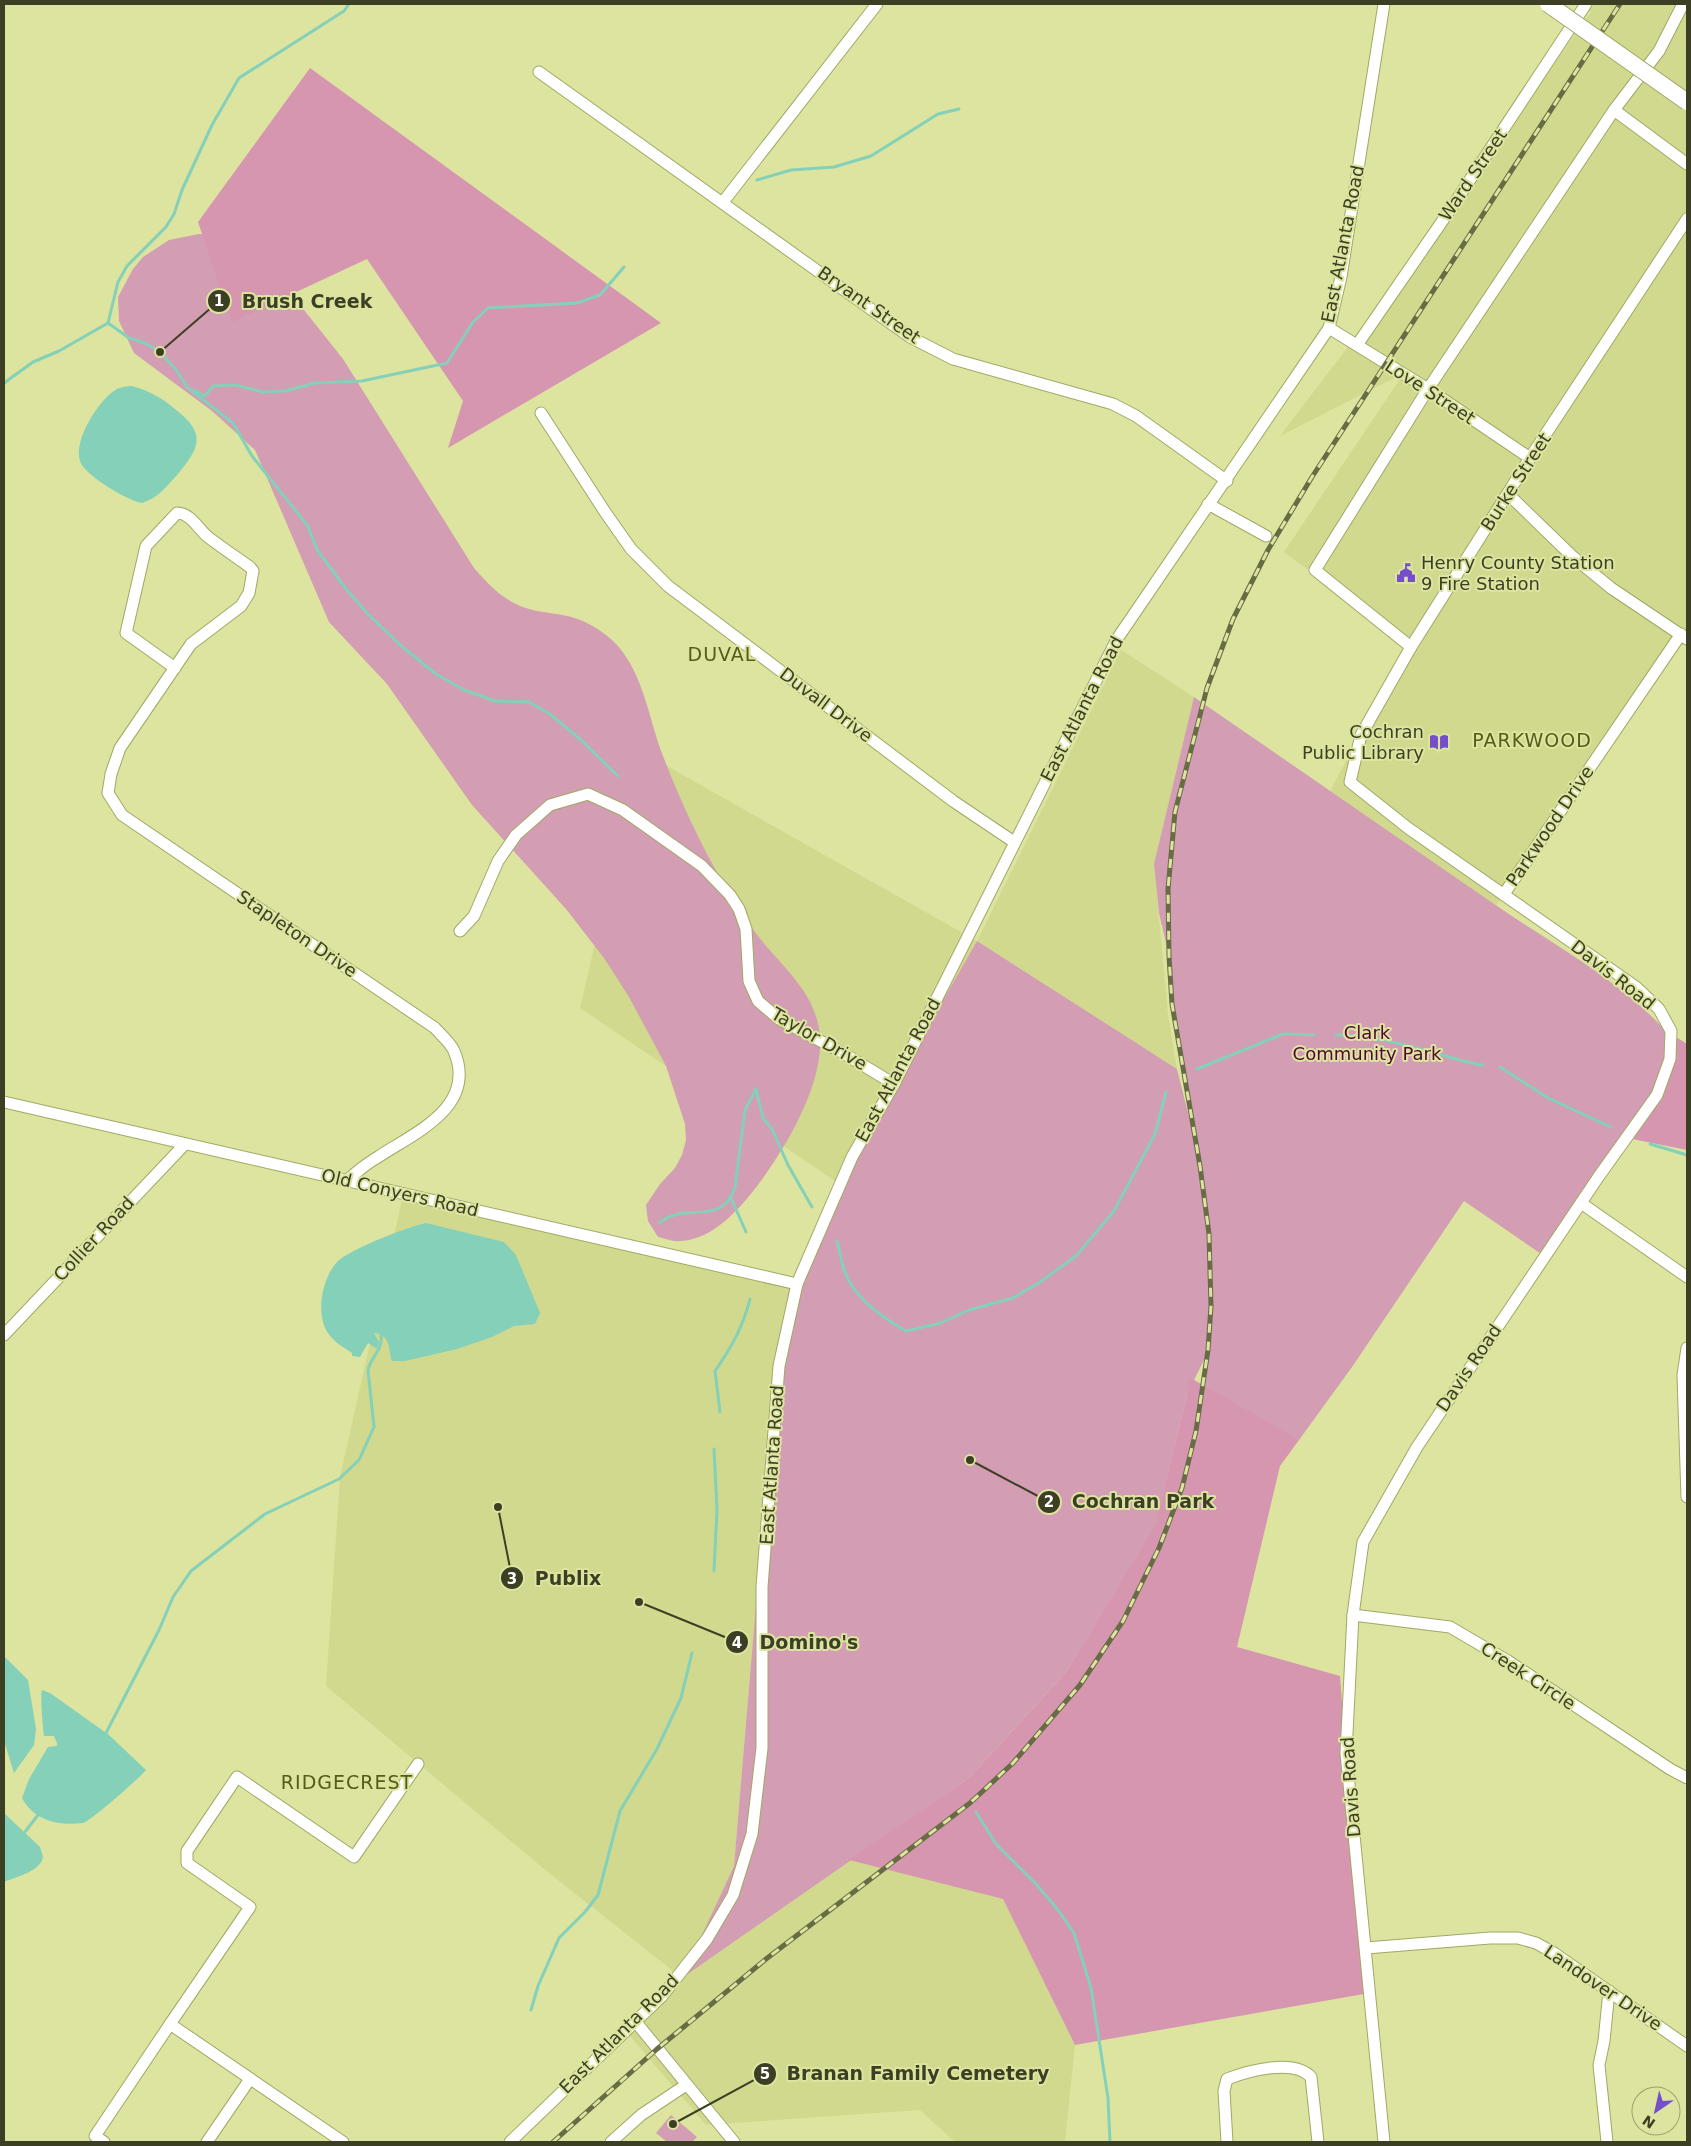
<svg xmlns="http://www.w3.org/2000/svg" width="1691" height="2146" font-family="'DejaVu Sans',sans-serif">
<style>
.built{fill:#d1d98e}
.green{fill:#d39db3}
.forest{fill:#d696b0}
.water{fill:#84d0b9}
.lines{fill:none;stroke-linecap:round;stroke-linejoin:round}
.stream{stroke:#84d0b9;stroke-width:3}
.minor-casing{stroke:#a2a866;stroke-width:13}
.minor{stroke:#fff;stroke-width:11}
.rail-casing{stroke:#686c45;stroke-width:5}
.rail{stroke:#dce49f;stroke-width:3;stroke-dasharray:9;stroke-linecap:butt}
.highway-bridge-casing{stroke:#a2a866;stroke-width:18;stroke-linecap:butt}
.highway-bridge{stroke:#fff;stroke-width:16}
.labels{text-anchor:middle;stroke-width:4;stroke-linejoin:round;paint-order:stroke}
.street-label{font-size:18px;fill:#3d3f24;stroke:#dce49f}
.poi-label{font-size:18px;fill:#3d3f24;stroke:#dce49f;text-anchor:start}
.park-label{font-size:18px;fill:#520631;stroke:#dce49f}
.neighbourhood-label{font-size:19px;letter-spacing:1px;fill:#565b17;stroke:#dce49f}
.leader{fill:none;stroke:#3d3f24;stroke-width:2}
.callout-dot{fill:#3d3f24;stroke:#dce49f;stroke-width:2}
.mark-label{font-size:15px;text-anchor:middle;font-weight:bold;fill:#fff}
.callout-label{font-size:19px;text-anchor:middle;font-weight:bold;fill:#3d3f24;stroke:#dce49f;stroke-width:4;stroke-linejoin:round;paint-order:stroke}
</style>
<rect width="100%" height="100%" fill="#dce49f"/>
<g class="built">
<path d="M1580,4H1687V638L1678,633L1496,906L1330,791L1409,645L1284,552L1404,373L1280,436L1424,247L1591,12Z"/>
<path d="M1121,650L1194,697L1154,864L1168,1014L1177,1069L977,941L838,1183L580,1008L604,905L573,713L977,941Z"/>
<path d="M404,1191L790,1283L775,1379L734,1866L683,1977L849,1860L1003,1899L1075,2045L1065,2142H955L920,2110L706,2125L624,2029L682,1978L544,1869L326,1686L340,1477Z"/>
</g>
<g class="green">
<path d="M199,234L214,235L277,276L343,359L474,568C487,583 500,597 518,605C533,612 547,612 562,615C582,618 603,630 617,645C644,675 649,720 663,756C680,800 700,843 723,883C733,901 745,919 758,936C783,968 817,993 820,1037C823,1083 789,1142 763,1178C744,1204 715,1240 680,1241C673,1242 664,1238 658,1237L648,1221L646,1205L660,1184L675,1168L682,1155L686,1140L685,1124L666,1066L629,997L604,958L566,909L472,805L387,684L329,622L255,450L212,411L134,353L119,321L118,297L133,269L143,257L169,240Z"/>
<path d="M1194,697C1294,766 1394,835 1494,904C1552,944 1617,978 1665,1030L1664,1058L1657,1095L1581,1203L1550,1260L1464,1201L1352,1367L1299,1440L1203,1391L1208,1352L1187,1394L1155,1527L1066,1672L969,1778L682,1978L734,1866L775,1379L790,1283L838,1183L977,941L1177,1069L1198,1153L1172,1004L1169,956L1159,913L1154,864Z"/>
<path d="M671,2115L697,2137L692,2142H667L656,2133Z"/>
</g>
<g class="forest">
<path d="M310,68L661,323L448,448L463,401L367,259L232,322L198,222Z"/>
<path d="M1665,1030L1687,1044V1150L1632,1139L1662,1094Z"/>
<path d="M1189,1377L1299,1440L1280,1466L1237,1647L1340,1676L1364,1994L1075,2045L1003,1899L849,1860L969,1778L1066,1672L1155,1526L1187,1394Z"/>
</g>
<g class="water">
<path d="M132,386C148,390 162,398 175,409C206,433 201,447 177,475C166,487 158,498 142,503C128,501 84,475 80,461C73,440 99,399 117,389C121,387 127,386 132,386Z"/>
<path d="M426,1223L504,1242L516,1255L540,1313L535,1324L514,1326L492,1337L457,1349L405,1361H392C388,1348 391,1335 374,1333L379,1342L377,1349L368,1343L360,1357L352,1356V1353C343,1347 334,1342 328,1333C315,1314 322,1277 338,1261C351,1249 407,1227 426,1223Z"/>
<path d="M4,1656L28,1680L36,1729L34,1745L14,1773L4,1741Z"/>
<path d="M42,1690L50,1693L109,1735L146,1770C141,1777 88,1823 83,1823C60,1826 34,1821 22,1798L29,1779L48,1747L57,1746V1743L54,1736H44C43,1729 40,1693 42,1690Z"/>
<path d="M4,1813L40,1847L43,1857C41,1871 16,1877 4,1882Z"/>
</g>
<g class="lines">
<g class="stream">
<path d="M757,180L791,170L834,167L871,156L938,114L959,109"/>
<path d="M108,323L129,338L145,343L160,352L177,371L187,387L233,423L252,456L307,525L318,551L346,589L367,613L399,644L436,674L464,690L495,701L529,702L550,714L581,740L618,776"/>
<path d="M108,323L118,282L127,266L166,227L174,214L182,190L212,125L239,78L344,11L349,4"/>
<path d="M4,383L33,362L59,351L108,323"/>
<path d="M194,390L205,396L213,386L235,385L263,392L285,391L315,383L362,381L447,363L473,322L488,308L577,303L600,295L624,267"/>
<path d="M1336,1035C1368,1035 1403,1044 1435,1053C1451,1057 1466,1063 1483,1065"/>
<path d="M1500,1067L1548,1098L1611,1127"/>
<path d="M1197,1069L1283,1034L1314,1035"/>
<path d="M756,1089L763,1118L772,1129L788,1165L812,1207"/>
<path d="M1650,1144L1687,1155"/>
<path d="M731,1198L746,1232"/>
<path d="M659,1223C686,1201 720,1228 735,1188L745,1110L756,1089"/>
<path d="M837,1241C840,1251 841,1262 845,1272C854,1298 883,1318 906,1331L941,1323L969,1310L1013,1298L1040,1282L1076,1256L1114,1211L1155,1134L1166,1092"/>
<path d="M720,1412L715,1371C731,1348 743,1327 750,1299"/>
<path d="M714,1449L717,1510L714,1571"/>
<path d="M106,1733L159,1630L173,1597L191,1571L265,1514L339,1479L359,1460L374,1427L368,1370C371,1356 383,1351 381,1335"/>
<path d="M976,1812L996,1844L1036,1884L1058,1910L1074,1933L1091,1988L1108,2098L1110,2142"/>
<path d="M25,1832L38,1815"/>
<path d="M531,2010L538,1986L559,1938L585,1912L598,1895L620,1811L657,1749L681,1698L692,1653"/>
</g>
<g class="minor-casing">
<g id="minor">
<path d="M539,72L910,337L953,359L1113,404L1136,416L1227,481"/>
<path d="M1614,110L1687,164"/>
<path d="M723,202L877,4"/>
<path d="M1329,328L1428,389L1530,458"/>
<path d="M1357,345L1452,207L1586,4"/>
<path d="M541,413L605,512L631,549L668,586L953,801L1014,842"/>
<path d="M1508,494L1572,556L1611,588L1687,639"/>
<path d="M1208,504L1266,536"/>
<path d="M1411,647L1315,570L1428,389L1614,110L1659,51L1683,4"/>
<path d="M175,668L126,633L146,546L177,513C191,513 198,529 208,537C221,547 236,557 250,567L253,571L249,593L241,606L191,644L120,748L111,774L108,793L122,815L435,1028C441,1035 451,1043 454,1051C478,1107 414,1133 378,1157C367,1163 357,1172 347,1180"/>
<path d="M1504,894L1681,634"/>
<path d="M460,931L474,916L498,861L516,835L550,805L588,794L623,810L702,866L730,895L739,909L746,929L749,981L758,1001L779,1019L843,1053L894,1084"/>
<path d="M4,1102L797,1284"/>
<path d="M1581,1203L1687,1277"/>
<path d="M4,1335L185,1144"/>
<path d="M1687,1348L1683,1375L1687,1497"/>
<path d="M1353,1615L1450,1627L1508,1661L1670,1769L1687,1778"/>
<path d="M1366,1948L1490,1938H1518L1536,1943L1554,1953L1687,2046"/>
<path d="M635,2021L734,2142"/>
<path d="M104,2142L95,2136L170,2024"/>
<path d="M207,2142L250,2079"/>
<path d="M343,2142L170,2024L250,1907L187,1863V1851L237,1777L354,1857L418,1764"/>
<path d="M510,2142L662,1996L707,1939L733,1895L752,1834L762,1748V1587L779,1366L797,1284L852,1157L894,1084L1117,639L1329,328L1341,277L1384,4"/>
<path d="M611,2142L641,2115L686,2085"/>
<path d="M1227,2142L1224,2091L1227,2079C1248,2071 1294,2058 1311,2077L1318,2142"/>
<path d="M1384,2142L1346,1753L1353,1615L1363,1542L1417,1447L1599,1176L1657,1095L1670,1059L1671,1031L1659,1009L1636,987L1408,828L1350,782L1361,735L1411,647L1530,458L1687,219"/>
<path d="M1607,2142L1599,2065L1604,2041L1609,1991"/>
</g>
</g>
<use href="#minor" class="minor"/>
<g class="rail-casing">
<path id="rail" d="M553,2142L657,2049L766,1959L970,1803L1013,1763L1080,1685L1123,1621L1159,1548L1182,1488L1196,1431L1208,1350L1211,1306L1209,1234L1200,1166L1172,1004L1169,956L1168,889L1175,812L1207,688L1233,619L1268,550L1312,477L1620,4"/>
</g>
<use href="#rail" class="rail"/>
<g class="highway-bridge-casing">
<path id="highway-bridge" d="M1548,4L1687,102"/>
</g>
<use href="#highway-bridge" class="highway-bridge"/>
</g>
<defs>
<g id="civic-bare" transform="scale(1.5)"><path d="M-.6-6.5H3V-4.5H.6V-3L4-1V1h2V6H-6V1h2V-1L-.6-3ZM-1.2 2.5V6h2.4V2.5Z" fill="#744fc9" stroke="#dce49f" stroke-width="2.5" paint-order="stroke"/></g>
<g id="library-bare" transform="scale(1.5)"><path d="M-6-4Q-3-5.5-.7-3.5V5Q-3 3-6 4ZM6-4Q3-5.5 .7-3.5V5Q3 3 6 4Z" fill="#744fc9" stroke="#dce49f" stroke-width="2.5" paint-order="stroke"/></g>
</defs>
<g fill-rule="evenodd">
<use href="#civic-bare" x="1406" y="573"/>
<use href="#library-bare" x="1439" y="742"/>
</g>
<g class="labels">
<g class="street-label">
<text transform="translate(1473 175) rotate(-56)" y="6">Ward Street</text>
<text transform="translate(1343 244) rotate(-79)" y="6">East Atlanta Road</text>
<text transform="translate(869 305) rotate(35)" y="6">Bryant Street</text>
<text transform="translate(1430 392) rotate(33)" y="6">Love Street</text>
<text transform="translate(1516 482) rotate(-57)" y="6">Burke Street</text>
<text transform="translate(826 705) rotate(37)" y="6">Duvall Drive</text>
<text transform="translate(1082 709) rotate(-63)" y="6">East Atlanta Road</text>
<text transform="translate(1550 826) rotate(-56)" y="6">Parkwood Drive</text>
<text transform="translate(297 934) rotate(34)" y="6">Stapleton Drive</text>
<text transform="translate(1613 975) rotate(38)" y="6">Davis Road</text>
<text transform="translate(819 1039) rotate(30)" y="6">Taylor Drive</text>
<text transform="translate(898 1070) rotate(-62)" y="6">East Atlanta Road</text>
<text transform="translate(400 1193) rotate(13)" y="6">Old Conyers Road</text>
<text transform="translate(94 1239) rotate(-47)" y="6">Collier Road</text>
<text transform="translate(1469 1368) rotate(-56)" y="6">Davis Road</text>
<text transform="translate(772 1465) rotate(-86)" y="6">East Atlanta Road</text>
<text transform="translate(1528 1676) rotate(33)" y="6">Creek Circle</text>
<text transform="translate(1351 1787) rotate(-94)" y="6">Davis Road</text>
<text transform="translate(1603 1988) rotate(34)" y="6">Landover Drive</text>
<text transform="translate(619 2034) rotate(-45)" y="6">East Atlanta Road</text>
</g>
<g class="poi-label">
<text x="1421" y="569">Henry County Station<tspan x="1421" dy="21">9 Fire Station</tspan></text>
<text x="1424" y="738" text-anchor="end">Cochran<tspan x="1424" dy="21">Public Library</tspan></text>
</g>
<g class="park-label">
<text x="1367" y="1039">Clark<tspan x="1367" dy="21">Community Park</tspan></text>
</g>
<g class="neighbourhood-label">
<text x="722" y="661">DUVAL</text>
<text x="1532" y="747">PARKWOOD</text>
<text x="347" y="1789">RIDGECREST</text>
</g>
</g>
<path class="leader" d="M160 352L219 301M970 1460L1049 1502M498 1507L512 1578M639 1602L737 1642M673 2124L765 2074"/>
<g class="callout-dot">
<circle cx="160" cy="352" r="5"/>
<circle cx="970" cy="1460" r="5"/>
<circle cx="498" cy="1507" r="5"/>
<circle cx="639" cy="1602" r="5"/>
<circle cx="673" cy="2124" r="5"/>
<circle cx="219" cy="301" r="12"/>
<circle cx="1049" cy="1502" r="12"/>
<circle cx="512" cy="1578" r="12"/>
<circle cx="737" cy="1642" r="12"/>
<circle cx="765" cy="2074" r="12"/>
</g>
<g class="mark-label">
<text x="219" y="306">1</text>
<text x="1049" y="1507">2</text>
<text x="512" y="1584">3</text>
<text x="737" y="1648">4</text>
<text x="765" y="2079">5</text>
</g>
<g class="callout-label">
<text x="307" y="308">Brush Creek</text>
<text x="1143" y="1508">Cochran Park</text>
<text x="568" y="1585">Publix</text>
<text x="809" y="1649">Domino's</text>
<text x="918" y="2080">Branan Family Cemetery</text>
</g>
<rect width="1691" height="2146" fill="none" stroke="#3d3f24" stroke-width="10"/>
<g transform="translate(1656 2111) rotate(214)"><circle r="24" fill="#dce49f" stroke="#9ca26e"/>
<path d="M0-4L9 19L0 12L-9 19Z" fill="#744fc9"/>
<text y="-8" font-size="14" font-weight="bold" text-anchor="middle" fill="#3d3f24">N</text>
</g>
</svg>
